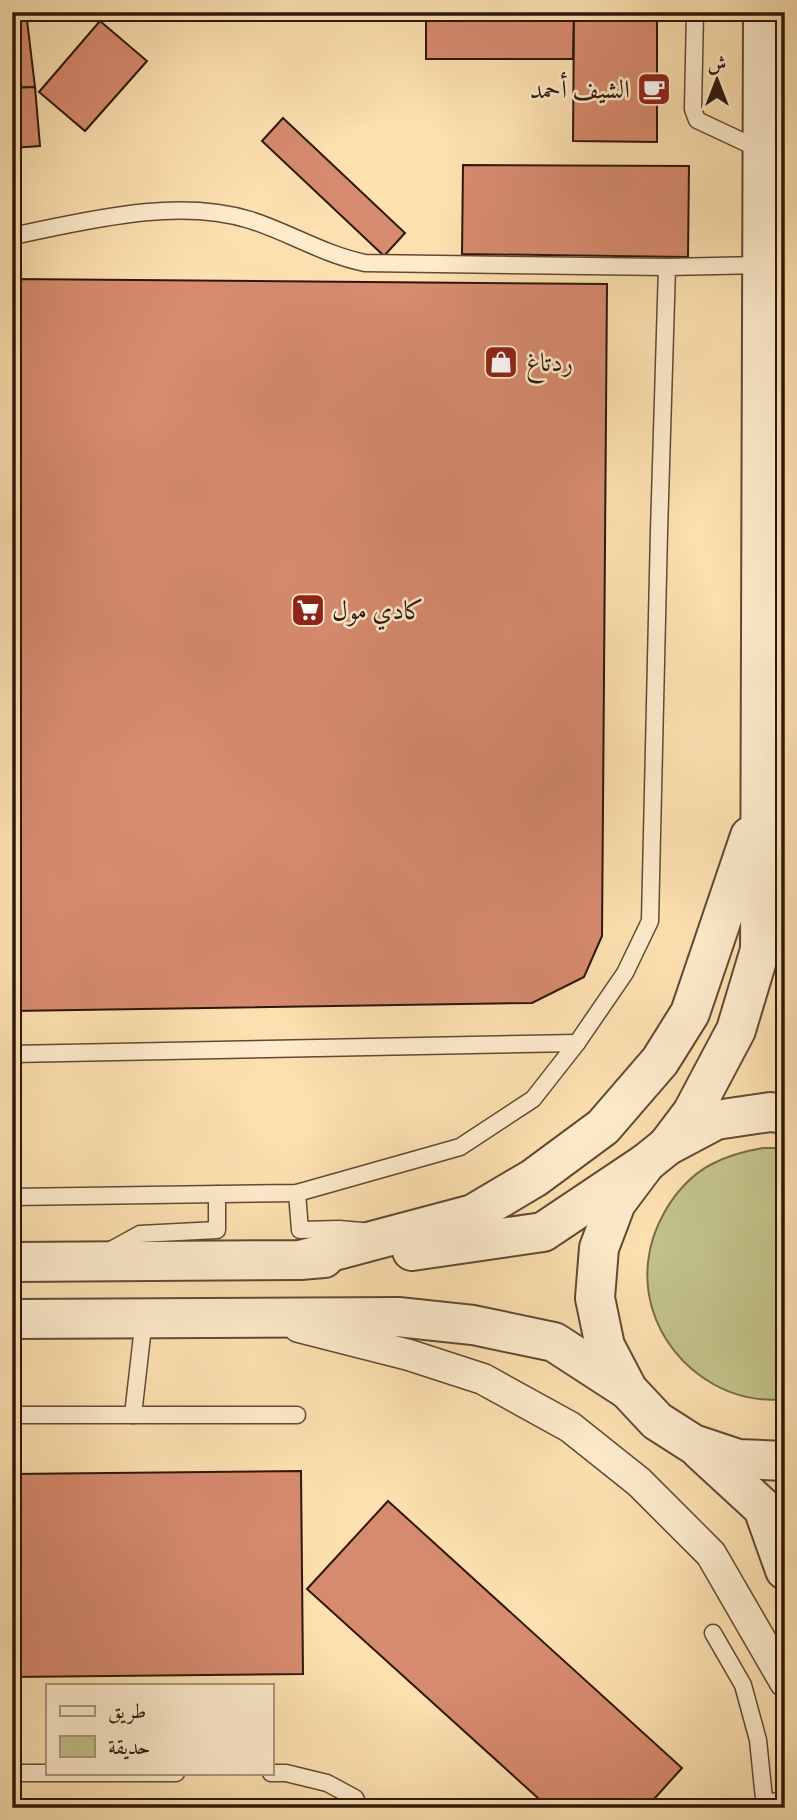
<svg xmlns="http://www.w3.org/2000/svg" width="797" height="1820" font-family="'Sorts Mill Goudy',Amiri,serif">
<style>
.green{fill:#c2c189;stroke:#786c49;stroke-width:2}
.building{fill:#d68a6e;stroke:#2e1709;stroke-width:2}
.lines{fill:none;stroke-linecap:round;stroke-linejoin:round}
.service-casing{stroke:#624933;stroke-width:19}
.minor-casing{stroke:#624933;stroke-width:33}
.tertiary-casing{stroke:#624933;stroke-width:42}
.service{stroke:#fdebcc;stroke-width:16}
.minor{stroke:#fdebcc;stroke-width:30}
.tertiary{stroke:#fdebcc;stroke-width:38}
.labels{text-anchor:middle;stroke-width:5;stroke-linejoin:round;paint-order:stroke}
.poi-label{font-size:26px;fill:#2e1709;stroke:#fdebcc;text-anchor:start}
</style>
<rect width="100%" height="100%" fill="#fce0b0"/>
<filter id="stains"><feTurbulence type="fractalNoise" baseFrequency=".00286" numOctaves="4"/><feColorMatrix values="0 0 0 0 .2 0 0 0 0 .09 0 0 0 0 .02 0 0 0 .5 -.17"/></filter>
<radialGradient id="worn" r=".72"><stop offset=".6" stop-color="#630" stop-opacity="0"/><stop offset="1" stop-color="#630" stop-opacity=".3"/></radialGradient>
<path class="green" d="M763,1148H785V1399C760,1402 734,1396 713,1384C651,1348 629,1275 664,1213C675,1193 692,1174 712,1164C729,1155 745,1151 763,1148Z"/>
<g class="building">
<path d="M12,12H26L35,87L12,88Z"/>
<path d="M147,12H221L205,18L170,20Z"/>
<path d="M426,12H574L573,59H426Z"/>
<path d="M574,12H657V142L573,141Z"/>
<path d="M100,21L147,61L85,131L39,92Z"/>
<path d="M35,87L40,146L12,148V88Z"/>
<path d="M283,118L405,233L384,256L262,141Z"/>
<path d="M463,165L689,166L688,257L462,254Z"/>
<path d="M12,279L607,284L602,936L584,977L532,1003L12,1011Z"/>
<path d="M301,1471L303,1674L12,1677V1474Z"/>
<path d="M388,1501L682,1768L646,1808H549L307,1589Z"/>
</g>
<g class="lines">
<g class="service-casing">
<g id="service">
<path d="M695,12L693,109L697,120L761,150"/>
<path d="M12,236C86,221 176,197 250,220C291,233 322,254 365,263L667,267"/>
<path d="M12,1054L577,1043"/>
<path d="M297,1193L300,1230L339,1229L362,1231"/>
<path d="M12,1197L297,1193L460,1147L533,1099L577,1043L625,973L650,921L659,531L667,267L762,265"/>
<path d="M109,1251L140,1234L217,1230V1194"/>
<path d="M12,1415H297"/>
<path d="M133,1415L144,1318"/>
<path d="M713,1633L743,1685L758,1740L765,1808"/>
<path d="M12,1773H176"/>
<path d="M271,1773H286L327,1783L355,1798L360,1808"/>
<path d="M764,1802L785,1801"/>
</g>
</g>
<g class="minor-casing">
<path id="minor" d="M299,1327L409,1355L483,1379L570,1427L639,1482L711,1554L785,1682"/>
</g>
<g class="tertiary-casing">
<g id="tertiary">
<path d="M785,1114L770,1112L716,1120L667,1146L646,1163L616,1203L599,1248L595,1298L605,1346L628,1390L657,1421L693,1444L738,1459L785,1461"/>
<path d="M667,1146L692,1113L736,1030L760,950L763,12"/>
<path d="M412,1251L543,1232L646,1163"/>
<path d="M300,1260L473,1214L534,1178L603,1127L660,1061L690,1013L750,836"/>
<path d="M12,1262L300,1260L324,1258"/>
<path d="M12,1319L398,1317L473,1325L554,1342L628,1390"/>
<path d="M700,1450L763,1508L785,1570"/>
</g>
</g>
<use href="#service" class="service"/>
<use href="#minor" class="minor"/>
<use href="#tertiary" class="tertiary"/>
</g>
<defs>
<g id="cafe-square" transform="scale(1.75)"><rect x="-9" y="-9" width="18" height="18" rx="4" fill="#8f2418" stroke="#fdebcc"/><path d="M-5.5-4.5H6V0H3Q3 3.5 0 3.5H-2.5Q-5.5 3.5-5.5 0ZM3-3.2v2h1.7v-2ZM-6 4.5H4V6H-6Z" fill="#fff"/></g>
<g id="shop-square" transform="scale(1.75)"><rect x="-9" y="-9" width="18" height="18" rx="4" fill="#8f2418" stroke="#fdebcc"/><path d="M-5-2.5h2.3a2.7 3.5 0 0 1 5.4 0H5L5.5 6h-11ZM-1.5-2.5h3a1.5 2.3 0 0 0-3 0Z" fill="#fff"/></g>
<g id="supermarket-square" transform="scale(1.75)"><rect x="-9" y="-9" width="18" height="18" rx="4" fill="#8f2418" stroke="#fdebcc"/><path d="M-6-5.5h2.5l.6 2H6L4.5 2H-2.5L-4.4-4H-6ZM-1.5 3.2a1.3 1.3 0 1 0 .1 0ZM3 3.2a1.3 1.3 0 1 0 .1 0Z" fill="#fff"/></g>
</defs>
<g fill-rule="evenodd">
<use href="#cafe-square" x="654" y="89"/>
<use href="#shop-square" x="501" y="362"/>
<use href="#supermarket-square" x="308" y="610"/>
</g>
<g class="labels">
<g class="poi-label">
<text x="630" y="98" text-anchor="end">الشيف أحمد</text>
<text x="526" y="371">ردتاغ</text>
<text x="332" y="619">كادي مول</text>
</g>
</g>
<rect width="797" height="1820" fill="none" stroke="#fce0b0" stroke-width="42"/>
<rect x="14" y="14" width="769" height="1792" fill="none" stroke="#2e1709" stroke-width="3.5"/>
<rect x="21" y="21" width="755" height="1778" fill="none" stroke="#2e1709" stroke-width="2"/>
<rect x="46" y="1684" width="228" height="91" fill="#fdebcc" stroke="#aa967e" stroke-width="2"/>
<rect x="60" y="1706" width="35" height="10" fill="#fdebcc" stroke="#aa967e" stroke-width="2"/>
<text x="108" y="1718" font-size="21" fill="#2e1709">طريق</text>
<rect x="60" y="1736" width="35" height="21" fill="#c2c189" stroke="#aa967e" stroke-width="2"/>
<text x="108" y="1754" font-size="21" fill="#2e1709">حديقة</text>
<g transform="translate(717 80)" stroke="#fdebcc" stroke-width="5" paint-order="stroke">
<path d="M0-5L12 26L0 18L-12 26Z" fill="#2e1709"/>
<text y="-10" font-size="19" font-weight="bold" text-anchor="middle" fill="#2e1709">ش</text>
</g>
<rect width="100%" height="100%" filter="url(#stains)"/>
<rect width="100%" height="100%" fill="url(#worn)"/>
</svg>
